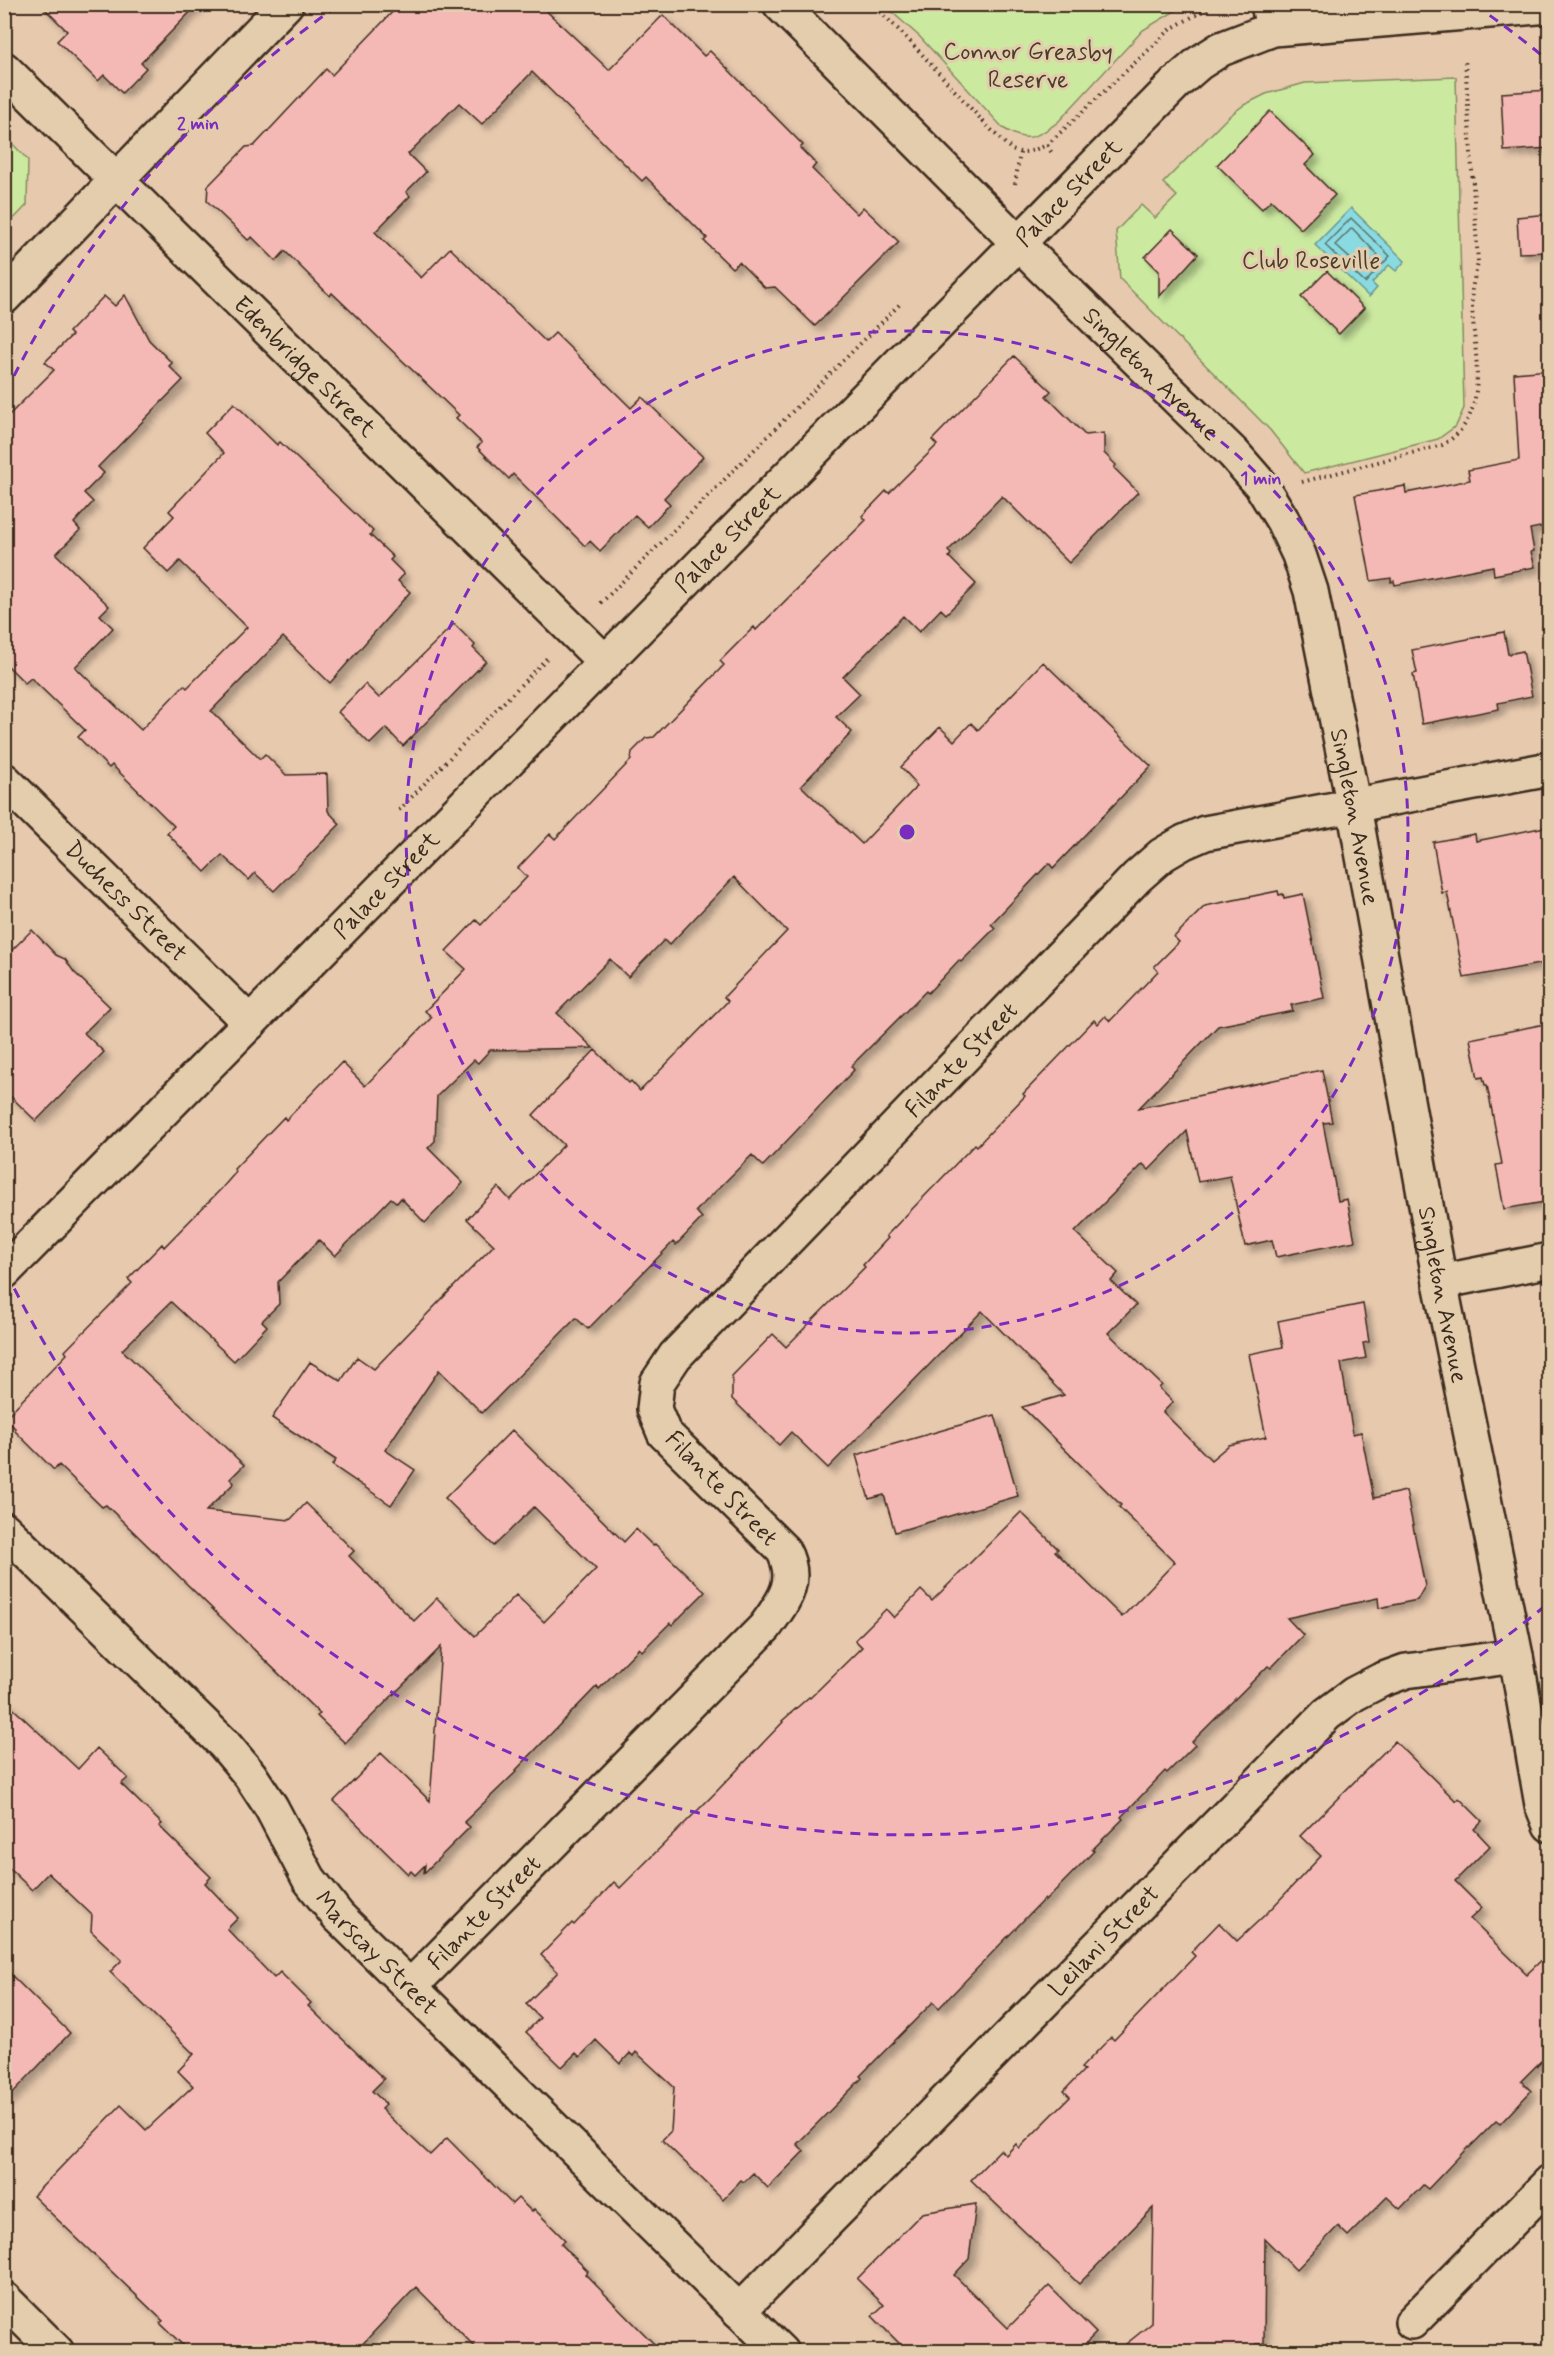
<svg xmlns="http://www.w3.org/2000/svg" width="1554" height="2356" font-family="Mynerve,sans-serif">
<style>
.green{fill:#cce9a0;stroke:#848a5f;stroke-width:1.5}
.water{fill:#89dbe1;stroke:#6a9493;stroke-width:1.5}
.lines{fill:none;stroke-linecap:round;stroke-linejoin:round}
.shore{stroke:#5a716c;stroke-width:1.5}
.building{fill:#f5b9b5;stroke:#3b2a1e;stroke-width:1.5;filter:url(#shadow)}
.street-casing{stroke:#3b2a1e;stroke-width:38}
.secondary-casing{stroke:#3b2a1e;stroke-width:38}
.path{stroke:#3b2a1e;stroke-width:4;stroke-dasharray:1.5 4.5;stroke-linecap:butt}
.street{stroke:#e3cdac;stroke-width:33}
.secondary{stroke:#e3cdac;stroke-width:33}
.ring{fill:none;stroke:#7b2cbf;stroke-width:3;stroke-dasharray:10 8}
.labels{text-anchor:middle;stroke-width:6;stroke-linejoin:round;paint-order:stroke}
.park-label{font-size:24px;fill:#4a3d2b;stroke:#e3cdac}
.street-label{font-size:24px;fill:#3b2a1e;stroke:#e3cdac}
.centre{fill:#7b2cbf;stroke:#e3cdac;stroke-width:3}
.ring-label{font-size:18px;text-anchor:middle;font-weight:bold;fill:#7b2cbf;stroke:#e3cdac;stroke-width:6;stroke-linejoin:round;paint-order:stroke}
</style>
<defs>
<filter id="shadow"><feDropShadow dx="5.5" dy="5.5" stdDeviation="3" flood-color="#0004"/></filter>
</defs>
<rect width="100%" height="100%" fill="#e7c9ae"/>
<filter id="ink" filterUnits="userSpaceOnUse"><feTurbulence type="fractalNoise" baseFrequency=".0167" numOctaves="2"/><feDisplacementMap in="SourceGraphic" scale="12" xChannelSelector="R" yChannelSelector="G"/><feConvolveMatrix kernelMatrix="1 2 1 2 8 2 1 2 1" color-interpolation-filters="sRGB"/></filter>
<g filter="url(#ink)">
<g class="green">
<path d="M884,5H1185L1143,30L1058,122C1035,138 1028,144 1003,128L920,37Z"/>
<path d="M1456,77L1464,408L1456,426L1438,439L1304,473L1270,430L1120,279L1116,231L1141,205L1155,218L1177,196L1163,183L1228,117L1244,105L1266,94L1305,83Z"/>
<path d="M5,136L28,160L27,205L5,228Z"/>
</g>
<path class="water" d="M1351,208L1405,261L1396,271L1389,265L1372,283L1377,288L1369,297L1315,245Z"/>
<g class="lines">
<g class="shore">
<path d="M1351,218L1390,256L1365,283L1325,245Z"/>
<path d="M1352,228L1378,255L1364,271L1335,245Z"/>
</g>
</g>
<g class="building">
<path d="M40,4H198L141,63L146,68L122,93L104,75L98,81L57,41L67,31Z"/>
<path d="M400,4H539L609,70L663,15L704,56L710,51L803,145L800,148L816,164L812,169L857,214L863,207L899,242L815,326L775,287L765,288L739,262L732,268L704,241L707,238L646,177L642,181L532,72L482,124L459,103L408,154L426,172L406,192L410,196L375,232L421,278L450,248L546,342L555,333L631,408L642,397L703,457L664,498L670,504L648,527L635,515L600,551L590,541L585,546L513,474L509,479L477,447L482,443L456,418L459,415L332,293L330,296L285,251L276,261L252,237L248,240L207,201L208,186L246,147L254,146L326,69L332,75Z"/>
<path d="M1550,90V148L1504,151L1501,93Z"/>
<path d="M1270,111L1315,155L1305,165L1335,195L1301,229L1271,200L1262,209L1217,165Z"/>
<path d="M1550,214V252L1519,253L1517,217Z"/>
<path d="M1172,229L1198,254L1159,297V271L1145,257Z"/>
<path d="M1327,271L1364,308L1339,334L1301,297Z"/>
<path d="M125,295L149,340L172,363L169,366L183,380L98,467L104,473L84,493L93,502L74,523L80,530L56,554L109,606L100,615L113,628L75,667L141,730L184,685L187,688L247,627L180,561L168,573L143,548L174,516L169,511L224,453L205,433L234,403L277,445L280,442L373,531L370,535L393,557L390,560L404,574L398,581L410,592L330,683L283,637L211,711L260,759L265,754L286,775L327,774L328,811L340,824L274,891L255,873L249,880L222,855L205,872L167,833L174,826L112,765L109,768L78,737L85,730L31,678L25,683L4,662V420L54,370L45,362L72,335L69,332L104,296L115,306Z"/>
<path d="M1014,356L1051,391L1046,396L1085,435L1104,433V453L1116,465L1114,468L1138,492L1069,563L1002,496L948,551L951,554L949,557L976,584L946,614L941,609L919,632L903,616L843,677L860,694L836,717L852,732L801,786L862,844L917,786L913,783L915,782L901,767L940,727L954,741L971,723L978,730L1043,662L1151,766L1053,868L1049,863L991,924L995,928L961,962L959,960L928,993L926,991L851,1066L854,1070L763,1166L752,1155L696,1211L702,1218L676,1245L673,1242L588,1329L576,1318L482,1413L439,1370L385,1450L415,1470L391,1505L332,1465L336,1460L272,1418L310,1362L341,1381L357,1357L374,1369L494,1245L467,1219L498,1187L510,1200L564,1145L533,1115L595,1050L629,1083L631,1081L640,1091L728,1001L724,997L787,931L734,877L669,945L664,940L628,977L610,959L557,1013L593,1048L490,1050L478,1063L474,1060L437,1096L435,1141L428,1148L463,1183L425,1223L401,1198L397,1203L391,1198L335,1256L319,1240L278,1282L279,1304L262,1321L267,1326L234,1361L171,1302L122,1350L244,1465L230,1479L234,1483L206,1511L290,1520L306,1503L354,1551L349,1556L414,1621L437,1598L475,1636L516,1595L544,1622L596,1569L534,1507L494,1546L445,1498L512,1430L624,1542L636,1529L653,1546L655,1544L705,1592L672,1625L670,1623L642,1651L639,1648L599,1689L597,1686L516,1770L517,1771L464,1822L470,1827L424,1873L425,1865L415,1875L411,1871L408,1874L334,1801L381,1753L430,1801L441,1647L345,1743L317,1716L320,1714L106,1505L102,1507L59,1465L54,1470L15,1431V1428L5,1418L67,1354L65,1351L132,1283L128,1279L162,1244L164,1247L222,1188L236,1172L234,1169L284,1117L286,1120L342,1062L365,1086L432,1017L425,1011L466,969L446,951L476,920L481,925L527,877L518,868L550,834L555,839L631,760L632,752L646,738L654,737L724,665L720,661L754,627L756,630L866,520L862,516L886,491L889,493L937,445L932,440Z"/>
<path d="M1550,370V518H1544L1545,526L1530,529L1534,551L1531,552L1535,567L1494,575L1493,566L1395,585L1394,581L1391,582V578L1371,581L1355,495L1405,486L1406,493L1470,480L1468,470L1519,460L1514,373Z"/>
<path d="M454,624L475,645L473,648L486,661L403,746L386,728L370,744L338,712L365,684L379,698Z"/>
<path d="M1504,632L1508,654L1523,651L1532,696L1498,703L1499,709L1422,724L1413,674L1417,673L1412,650Z"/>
<path d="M1550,826V962L1464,978L1447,892L1442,893L1433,842L1475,834L1476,841Z"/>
<path d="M1278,891L1279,895L1283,894L1284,898L1303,894L1324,998L1291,1005L1293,1011L1218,1026L1139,1108L1322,1070L1332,1122L1323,1123L1338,1201L1347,1199L1355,1241L1276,1257L1272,1240L1245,1246L1230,1176L1198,1182L1187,1131L1149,1170L1143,1164L1075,1232L1118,1273L1111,1281L1136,1305L1108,1333L1162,1385L1159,1388L1173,1402L1163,1412L1211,1460L1229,1445L1266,1437L1249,1354L1283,1347L1278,1321L1363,1304L1369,1342L1363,1343L1366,1358L1341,1363L1353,1434L1361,1432L1374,1498L1406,1491L1425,1586L1417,1600L1379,1608L1378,1598L1287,1618L1303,1635L1271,1668L1268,1666L1192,1742L1195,1745L1167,1773L1165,1771L1121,1817L1123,1819L1092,1850L1094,1851L1045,1901L1044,1899L939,2008L933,2002L860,2076L862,2078L797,2144L804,2151L768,2188L753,2173L744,2182L741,2180L723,2199L662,2140L671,2131L674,2087L636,2052L633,2056L630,2053L620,2064L596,2040L580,2057L576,2053L562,2067L526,2032L540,2018L526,2004L558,1972L541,1955L572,1923L574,1925L614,1882L620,1888L717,1791L783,1722L782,1721L809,1697L810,1698L862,1647L855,1640L886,1609L894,1618L921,1590L932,1601L1021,1512L1058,1549L1055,1551L1122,1617L1175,1562L1119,1507L1121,1505L1022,1407L1064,1395L982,1311L828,1468L791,1432L779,1445L732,1399V1376L773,1334L786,1347L865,1267L863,1265L888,1238L886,1236L975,1144L977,1146L1025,1096L1023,1094L1094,1020L1098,1024L1105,1016L1110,1021L1158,971L1154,967L1179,942L1174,937L1205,906Z"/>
<path d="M32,930L56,955L65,959L74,972L110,1007L84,1033L104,1052L36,1121L4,1090V958Z"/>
<path d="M1550,1023V1201L1504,1209L1496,1165L1502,1164L1487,1085H1485L1483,1077L1478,1078L1470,1039Z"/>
<path d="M995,1415L1018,1496L895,1532L884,1495L869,1499L856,1455Z"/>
<path d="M4,1700L78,1769L97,1748L128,1778L121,1784L162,1824L159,1826L211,1877L205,1883L238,1918L227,1929L274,1978L280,1972L311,2003L308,2006L384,2079L372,2091L386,2104L381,2109L430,2155L447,2138L512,2204L518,2198L532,2212L534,2209L565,2240L561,2244L588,2271L585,2274L662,2352H480L416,2287L355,2352H190L160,2323L163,2321L33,2196L121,2105L146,2130L193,2086L178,2071L194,2054L110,1972L122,1960L91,1931L92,1915L48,1873L32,1890L4,1863Z"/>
<path d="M1395,1741L1456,1801L1459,1798L1482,1821L1474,1829L1490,1846L1455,1881L1482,1908L1470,1919L1527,1974L1550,1952V2052L1521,2081L1531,2091L1500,2124L1496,2121L1469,2148L1468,2147L1428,2189L1423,2185L1400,2209L1387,2197L1348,2236L1338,2226L1296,2270L1265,2239L1264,2344H1256V2349L1189,2348V2352H1116L1151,2324L1153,2208L1079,2284L971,2180L1000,2150L1006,2155L1016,2144L1019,2148L1070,2097L1064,2091L1084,2070L1081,2068L1111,2037L1114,2040L1195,1956L1191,1952L1219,1923L1237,1941L1268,1912L1321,1856L1300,1836Z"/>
<path d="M4,1968L70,2033L4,2102Z"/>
<path d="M976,2204L969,2259L954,2275L1008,2328L1049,2286L1096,2333L1077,2352H908L872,2316L884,2305L857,2279L922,2213Z"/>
</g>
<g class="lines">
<g class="street-casing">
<g id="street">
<path id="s1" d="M780,4L1042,267L1234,454L1261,485L1283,521L1299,555L1311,591L1354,807L1440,1282L1516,1656L1542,1805L1550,1825"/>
<path d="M1268,4L1273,29"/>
<path id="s2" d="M4,69L606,663"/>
<path d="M4,297L286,4"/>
<path id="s3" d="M4,780L250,1023"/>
<path d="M1440,1282L1550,1260"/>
<path id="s4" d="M4,1529L224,1744L250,1775L271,1807L309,1879L338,1916L781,2352"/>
<path id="s5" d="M410,1987L765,1627C783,1602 800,1582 783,1550L664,1433L654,1409L657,1383L675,1356L1137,877L1162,855L1184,842L1205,833L1550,769"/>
<path id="s6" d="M739,2311L1327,1714L1354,1694L1381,1680L1406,1671L1516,1656"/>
<path d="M1412,2322L1550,2182"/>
</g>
</g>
<g class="secondary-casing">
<g id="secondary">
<path id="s7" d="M4,1272L1176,83L1199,63L1221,49L1273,29L1550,6"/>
<path d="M4,2299L57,2352"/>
</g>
</g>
<g class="path">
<path d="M871,4C922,48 962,104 1012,150C1025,155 1034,150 1047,145L1053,155"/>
<path d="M1047,145L1172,28L1216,4"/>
<path d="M1015,184L1020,153"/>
<path d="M1302,482L1442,445C1498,414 1469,341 1472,290C1473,282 1476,272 1478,263L1465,59"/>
<path d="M601,603L901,303"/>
<path d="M399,810L547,658"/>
</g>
<use href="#street" class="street"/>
<use href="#secondary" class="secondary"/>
</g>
</g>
<g class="ring">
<circle cx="907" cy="832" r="501"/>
<path d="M1545 1606A1003 1003 0 0 1 6 1272M6 392A1003 1003 0 0 1 339 5M1475 5A1003 1003 0 0 1 1545 58"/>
</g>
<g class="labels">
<g class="park-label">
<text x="1028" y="59">Connor Greasby<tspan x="1028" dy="28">Reserve</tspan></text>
<text x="1311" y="268">Club Roseville</text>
</g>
<g class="street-label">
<text dy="8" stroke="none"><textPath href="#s7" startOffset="1516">Palace Street</textPath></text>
<text dy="8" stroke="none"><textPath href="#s2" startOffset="423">Edenbridge Street</textPath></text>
<text dy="8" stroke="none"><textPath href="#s1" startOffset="524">Singleton Avenue</textPath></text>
<text dy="8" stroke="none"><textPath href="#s7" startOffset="1030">Palace Street</textPath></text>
<text dy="8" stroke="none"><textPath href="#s1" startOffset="1028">Singleton Avenue</textPath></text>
<text dy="8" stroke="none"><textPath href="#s7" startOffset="544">Palace Street</textPath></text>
<text dy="8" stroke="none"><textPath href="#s3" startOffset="172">Duchess Street</textPath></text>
<text dy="8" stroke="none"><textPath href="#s5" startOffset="1254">Filante Street</textPath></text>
<text dy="8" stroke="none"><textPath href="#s1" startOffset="1514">Singleton Avenue</textPath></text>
<text transform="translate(722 1488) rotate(46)" y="8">Filante Street</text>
<text dy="8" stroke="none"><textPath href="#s5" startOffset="105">Filante Street</textPath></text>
<text dy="8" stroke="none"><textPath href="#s6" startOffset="520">Leilani Street</textPath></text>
<text dy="8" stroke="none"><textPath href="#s4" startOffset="568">Marscay Street</textPath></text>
</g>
</g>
<circle cx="907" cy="832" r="9" class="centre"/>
<g class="ring-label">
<text x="198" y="129">2 min</text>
<text x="1261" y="484">1 min</text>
</g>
<rect width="1554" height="2356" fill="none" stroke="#e3cdac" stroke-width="24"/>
<rect x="12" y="12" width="1530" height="2332" fill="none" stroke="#3b2a1e" stroke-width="2" filter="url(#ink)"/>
</svg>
